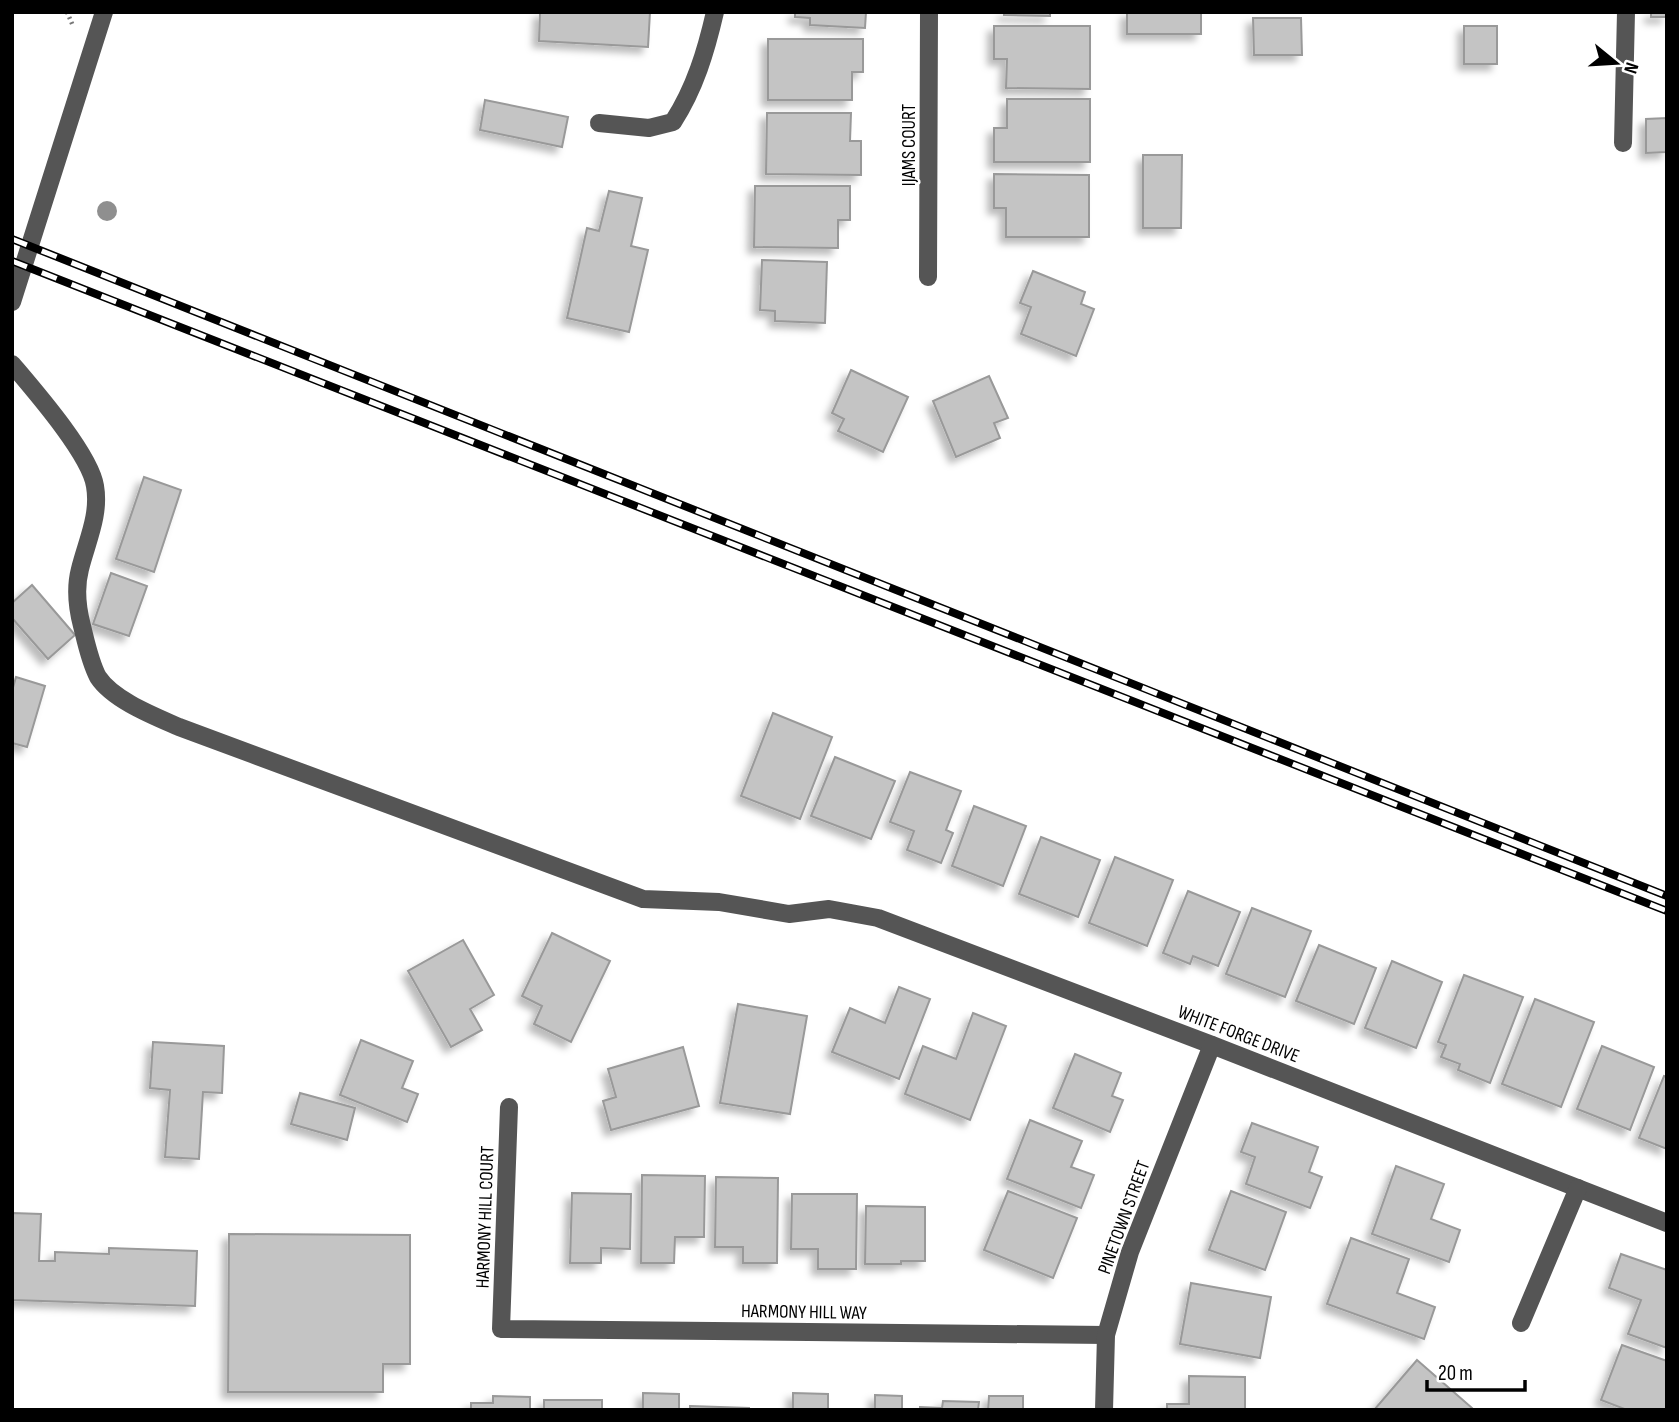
<svg xmlns="http://www.w3.org/2000/svg" width="1679" height="1422" font-family="'Sofia Sans Condensed',sans-serif">
<style>
.building{fill:#c4c4c4;stroke:#999;stroke-width:2;filter:url(#shadow)}
.lines{fill:none;stroke-linecap:round;stroke-linejoin:round}
.path{stroke:#777;stroke-width:4.5;stroke-dasharray:2 3.5;stroke-linecap:butt}
.minor{stroke:#555;stroke-width:18}
.rail-casing{stroke:#000;stroke-width:8}
.rail{stroke:#fff;stroke-width:5;stroke-dasharray:16;stroke-linecap:butt}
.tree{fill:#8f8f8f}
.labels{text-anchor:middle;stroke-width:5;stroke-linejoin:round;paint-order:stroke}
.street-label{font-size:19px;fill:#000;stroke:#fff}
</style>
<defs>
<filter id="shadow"><feDropShadow dx="-6" dy="6" stdDeviation="3.5" flood-color="#0004"/></filter>
</defs>
<rect width="100%" height="100%" fill="#fff"/>
<g class="building">
<path d="M540,12H650L648,47L539,41Z"/>
<path d="M795,12H866L865,28L810,25V18L795,17Z"/>
<path d="M1004,12H1050V16L1004,15Z"/>
<rect x="1127" y="12" width="74" height="22"/>
<rect x="1651" y="12" width="16" height="5"/>
<path d="M1253,18H1301L1302,55H1254Z"/>
<path d="M994,26H1090V89L1006,88L1007,59H994Z"/>
<rect x="1464" y="26" width="33" height="38"/>
<path d="M768,39H863V72H852V100H768Z"/>
<path d="M1007,99H1090V162H994V128H1007Z"/>
<path d="M485,100L568,117L562,147L480,130Z"/>
<path d="M767,113H851L850,141H861V175L766,174Z"/>
<path d="M1667,118V152L1646,153V119Z"/>
<path d="M1143,155H1182L1181,228H1143Z"/>
<path d="M994,174L1089,175V237H1006V208H994Z"/>
<path d="M755,186H850V220H838V248L754,247Z"/>
<path d="M609,191L642,198L631,246L648,250L629,332L567,318L587,228L599,231Z"/>
<path d="M762,260L827,262L825,323L775,321V311L760,310Z"/>
<path d="M1033,271L1085,292L1081,304L1094,309L1076,356L1021,334L1031,307L1020,303Z"/>
<path d="M851,370L908,397L883,452L838,431L844,419L832,413Z"/>
<path d="M989,376L1008,418L994,423L1000,438L956,457L933,401Z"/>
<path d="M144,477L181,490L154,572L116,559Z"/>
<path d="M111,573L147,586L129,636L93,624Z"/>
<path d="M32,585L75,635L48,659L12,618V603Z"/>
<path d="M16,677L45,686L27,747L12,743V691Z"/>
<path d="M773,713L832,737L800,819L741,796Z"/>
<path d="M835,757L895,781L871,839L811,816Z"/>
<path d="M910,772L961,791L946,830L953,833L941,863L907,850L914,831L890,822Z"/>
<path d="M974,806L1026,826L1003,886L952,866Z"/>
<path d="M1041,837L1100,860L1078,917L1019,894Z"/>
<path d="M1115,857L1173,880L1147,946L1089,923Z"/>
<path d="M1188,891L1240,912L1218,966L1193,956L1190,964L1163,953Z"/>
<path d="M1252,908L1311,931L1285,997L1226,974Z"/>
<path d="M552,933L610,961L571,1042L534,1024L542,1006L522,996Z"/>
<path d="M463,940L494,995L470,1009L482,1030L451,1047L408,971Z"/>
<path d="M1319,945L1376,968L1354,1024L1296,1001Z"/>
<path d="M1392,961L1442,982L1416,1048L1365,1028Z"/>
<path d="M1464,975L1523,997L1490,1083L1458,1070L1460,1064L1441,1057L1446,1045L1438,1042Z"/>
<path d="M899,987L930,999L899,1079L832,1052L850,1008L885,1023Z"/>
<path d="M1535,999L1594,1022L1561,1107L1502,1084Z"/>
<path d="M738,1004L807,1016L790,1114L720,1103Z"/>
<path d="M973,1013L1006,1026L970,1120L905,1094L923,1046L956,1059Z"/>
<path d="M361,1040L413,1061L402,1088L418,1094L407,1122L340,1095Z"/>
<path d="M153,1042L224,1046L222,1093L203,1092L199,1159L165,1157L170,1090L150,1088Z"/>
<path d="M1602,1046L1654,1067L1630,1130L1577,1109Z"/>
<path d="M683,1047L699,1106L611,1130L603,1101L616,1097L608,1069Z"/>
<path d="M1075,1054L1121,1073L1112,1096L1123,1100L1110,1132L1053,1108Z"/>
<path d="M1664,1076L1667,1077V1149L1639,1138Z"/>
<path d="M300,1093L355,1108L347,1140L291,1124Z"/>
<path d="M1030,1120L1082,1141L1071,1167L1094,1175L1081,1208L1007,1179Z"/>
<path d="M1252,1123L1318,1147L1309,1172L1322,1177L1310,1208L1246,1184L1255,1157L1241,1152Z"/>
<path d="M1396,1166L1444,1184L1431,1219L1460,1230L1449,1262L1372,1234Z"/>
<path d="M642,1175L705,1176L704,1237H675L674,1263H641Z"/>
<path d="M716,1177L778,1178L777,1263H743V1247H715Z"/>
<path d="M1008,1191L1077,1218L1053,1278L984,1250Z"/>
<path d="M1231,1191L1286,1212L1265,1270L1209,1250Z"/>
<path d="M572,1193L631,1194L630,1249L601,1248V1263H570Z"/>
<path d="M792,1194H857L856,1269H818V1249H791Z"/>
<path d="M866,1206L925,1207V1261H901V1264H865Z"/>
<path d="M12,1213L41,1214L39,1261H55V1252L109,1254V1248L197,1251L195,1306L12,1300Z"/>
<path d="M229,1234L410,1235V1364H383V1392H228Z"/>
<path d="M1351,1238L1409,1259L1397,1293L1435,1307L1424,1339L1327,1304Z"/>
<path d="M1621,1254L1667,1270V1348L1628,1334L1641,1300L1609,1288Z"/>
<path d="M1191,1283L1271,1297L1260,1358L1180,1344Z"/>
<path d="M1622,1345L1667,1361V1410H1627L1601,1400Z"/>
<path d="M1417,1360L1472,1408L1471,1410H1374Z"/>
<path d="M1189,1376L1245,1377V1410H1167V1404H1189Z"/>
<path d="M643,1393L679,1394V1410H643Z"/>
<path d="M793,1393L828,1394V1410H793Z"/>
<path d="M875,1395L902,1396V1410H875Z"/>
<path d="M493,1396L530,1397V1410H471V1403H493Z"/>
<path d="M989,1396H1023V1410H988Z"/>
<rect x="544" y="1400" width="58" height="10"/>
<path d="M943,1401L979,1402L978,1410H920V1407L942,1408Z"/>
<path d="M690,1406L749,1408V1410H690Z"/>
</g>
<g class="lines">
<path class="path" d="M67,12L73,26"/>
<g class="minor">
<path d="M599,123L649,128L673,122C695,88 706,51 715,12"/>
<path d="M1623,143L1626,12"/>
<path d="M928,277L929,12"/>
<path d="M12,302L104,12"/>
<path d="M12,364C34,390 90,454 95,486C100,515 87,541 80,569C75,588 77,607 82,626C86,642 90,662 98,677C113,700 154,716 179,727L643,899L719,902L789,914L829,909L878,918L1212,1045L1667,1223"/>
<path d="M509,1107L501,1329L1106,1335"/>
<path d="M1521,1323L1578,1188"/>
<path d="M1104,1410L1106,1335L1130,1252L1212,1045"/>
</g>
<g class="rail-casing">
<g id="rail">
<path d="M12,239L1667,896"/>
<path d="M12,261L1667,911"/>
</g>
</g>
<use href="#rail" class="rail"/>
</g>
<circle class="tree" cx="107" cy="211" r="10"/>
<g class="labels">
<g class="street-label">
<text transform="translate(908 145) rotate(-90)" y="7">IJAMS COURT</text>
<text transform="translate(1239 1033) rotate(21)" y="7">WHITE FORGE DRIVE</text>
<text transform="translate(484 1217) rotate(-88)" y="7">HARMONY HILL COURT</text>
<text transform="translate(1123 1217) rotate(-70)" y="7">PINETOWN STREET</text>
<text transform="translate(804 1311) rotate(1)" y="7">HARMONY HILL WAY</text>
</g>
</g>
<rect width="1679" height="1422" fill="none" stroke="#000000" stroke-width="28"/>
<g transform="translate(1616 63) rotate(108)" stroke="#ffffff" stroke-width="5" paint-order="stroke">
<path d="M0-5L12 26L0 18L-12 26Z" fill="#000000"/>
<text y="-10" font-size="19" font-weight="bold" text-anchor="middle" fill="#000000">N</text>
</g>
<path d="M1427 1380v10h98v-10" fill="none" stroke="#000000" stroke-width="3.5"/>
<text x="1438" y="1380" font-size="21" fill="#000000" stroke="#ffffff" stroke-width="5" paint-order="stroke">20 m</text>
</svg>
